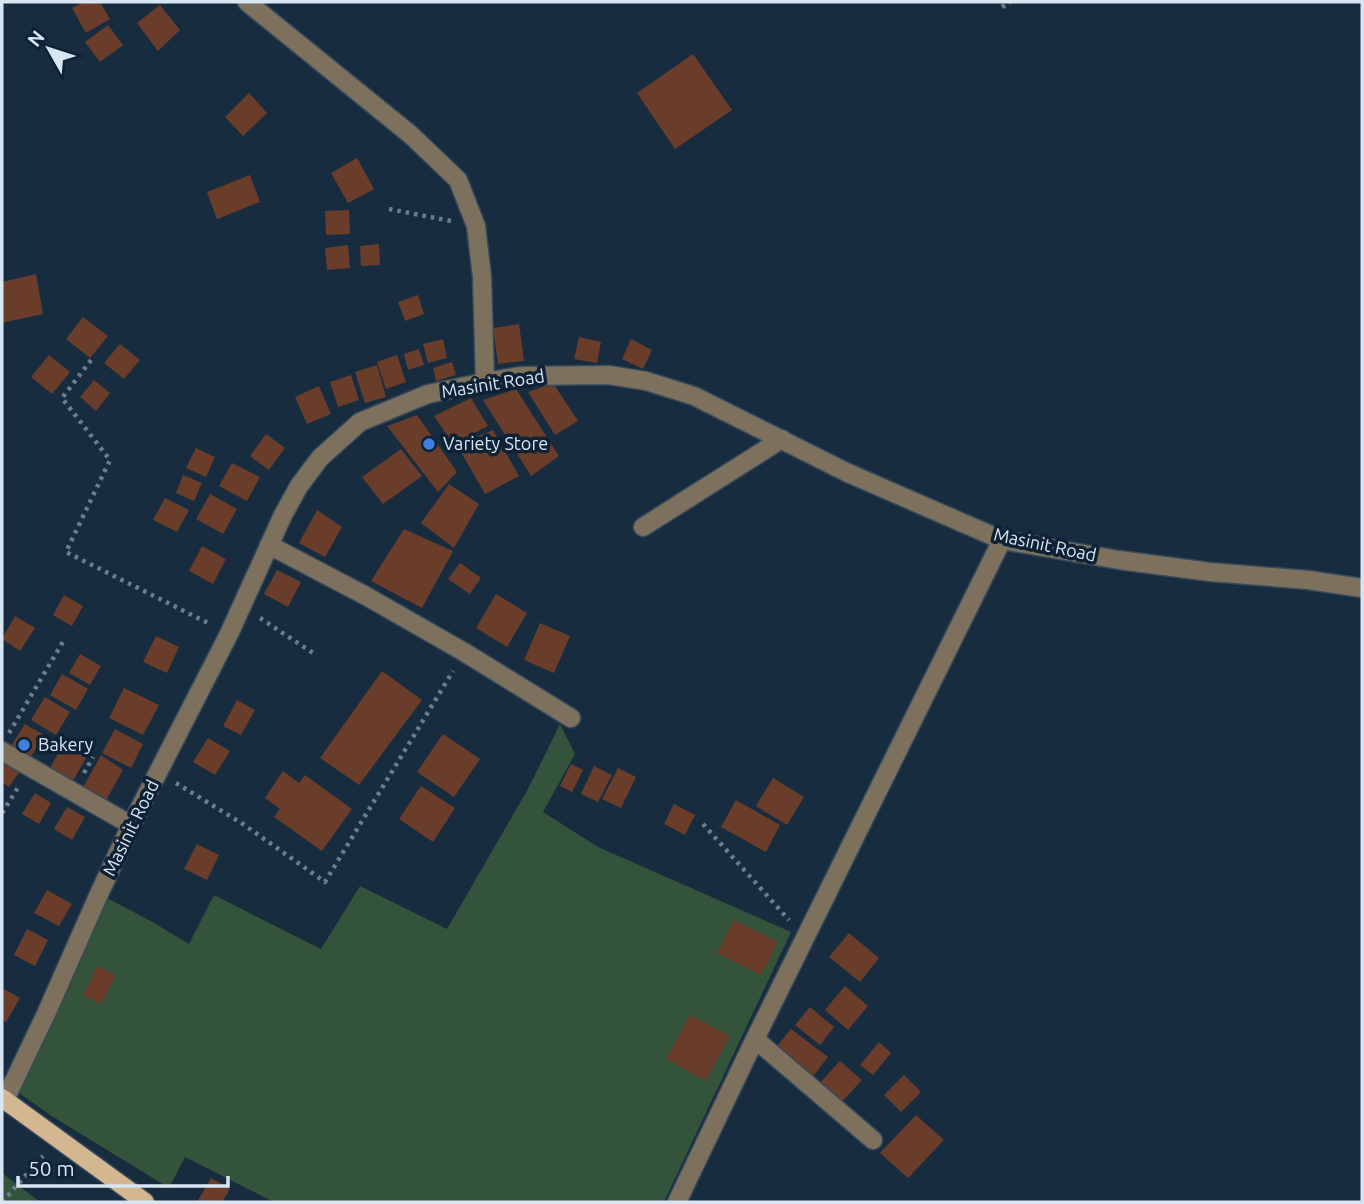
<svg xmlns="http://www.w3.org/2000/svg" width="1364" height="1204" font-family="Ubuntu,sans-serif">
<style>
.green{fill:#33533b}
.building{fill:#6a3d2b}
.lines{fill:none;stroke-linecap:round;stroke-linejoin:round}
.minor-casing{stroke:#364a5c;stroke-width:21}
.major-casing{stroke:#364a5c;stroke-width:21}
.path{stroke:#6c7e8e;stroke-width:4.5;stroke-dasharray:3.5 5;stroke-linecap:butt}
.minor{stroke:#7d715e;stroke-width:18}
.major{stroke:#d2b791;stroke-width:18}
.shop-dot{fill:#3f7fe0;stroke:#0d2234;stroke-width:2.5}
.labels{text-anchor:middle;stroke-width:7;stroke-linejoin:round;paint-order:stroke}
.street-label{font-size:18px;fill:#d8e5f2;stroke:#0d2234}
.poi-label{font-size:18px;fill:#d8e5f2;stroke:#0d2234;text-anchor:start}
</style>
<rect width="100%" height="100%" fill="#172c3f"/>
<g class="green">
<path d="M560,724L575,754L543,812L598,847L791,932L664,1202H274L185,1157L169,1188L50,1115L19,1093L59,1007L105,897L149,920L189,944L214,895L321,949L360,886L447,929L528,789Z"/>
<path d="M2,1173L40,1202H2Z"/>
</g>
<g class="building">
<path d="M83,2H100L110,19L86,33L72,8Z"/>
<path d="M160,5L180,30L158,51L137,23Z"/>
<path d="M108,25L123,45L100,62L85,42Z"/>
<path d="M693,54L732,110L675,149L637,93Z"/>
<path d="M249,93L267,113L243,136L225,117Z"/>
<path d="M357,158L374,189L348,203L331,173Z"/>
<path d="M250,175L260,202L217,219L207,192Z"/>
<path d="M349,210L350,234L326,235L325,211Z"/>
<path d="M379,244L380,265L361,266L360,246Z"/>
<path d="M348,245L350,268L327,270L325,248Z"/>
<path d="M36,274L43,314L2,323V282Z"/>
<path d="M418,295L424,314L405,321L398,302Z"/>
<path d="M83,317L108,336L90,358L66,339Z"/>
<path d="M519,324L524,361L498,364L493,328Z"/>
<path d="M579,337L601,342L597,363L574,359Z"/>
<path d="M443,339L447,358L428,363L423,344Z"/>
<path d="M631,339L652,350L643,369L622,359Z"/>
<path d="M120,344L140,360L124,379L104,363Z"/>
<path d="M419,349L424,365L408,370L404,354Z"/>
<path d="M49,355L70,372L52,394L31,377Z"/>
<path d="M397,355L406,382L386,389L377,362Z"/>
<path d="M452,362L456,375L436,381L433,368Z"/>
<path d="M377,365L386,397L365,403L355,372Z"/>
<path d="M351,375L359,400L338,407L330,382Z"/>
<path d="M94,380L110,393L96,411L80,397Z"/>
<path d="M553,383L578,421L555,435L528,392Z"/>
<path d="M319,386L331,414L307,424L295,397Z"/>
<path d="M516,389L559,456L531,476L483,400Z"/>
<path d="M471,398L488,426L453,444L434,416Z"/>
<path d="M417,415L457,472L438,492L387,426Z"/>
<path d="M493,430L519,476L485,494L457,445Z"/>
<path d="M266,434L285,448L269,470L250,456Z"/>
<path d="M196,448L215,457L206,477L186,468Z"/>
<path d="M401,449L422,476L383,504L362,477Z"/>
<path d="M232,463L260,477L247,501L219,486Z"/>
<path d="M183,475L202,483L194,501L176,493Z"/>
<path d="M449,484L479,504L454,548L421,523Z"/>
<path d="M210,494L237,509L223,534L196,519Z"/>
<path d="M165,498L189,510L177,532L153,520Z"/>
<path d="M317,510L342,527L325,557L299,543Z"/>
<path d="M404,529L453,551L422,608L371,581Z"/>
<path d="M202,546L226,559L213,584L189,571Z"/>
<path d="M460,563L481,578L470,594L448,579Z"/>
<path d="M277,570L301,582L288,607L264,594Z"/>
<path d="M496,594L527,613L507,647L476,628Z"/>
<path d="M64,595L83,606L72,626L53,615Z"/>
<path d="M15,616L35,628L20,651L2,639Z"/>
<path d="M540,623L570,636L554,673L524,660Z"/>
<path d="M156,636L179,647L167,673L143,662Z"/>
<path d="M80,654L101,666L90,685L69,673Z"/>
<path d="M382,671L422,700L359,785L320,758Z"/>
<path d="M62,674L88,689L76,710L50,695Z"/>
<path d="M124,688L159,705L143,735L109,718Z"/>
<path d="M45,697L70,712L56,735L31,720Z"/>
<path d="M237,700L255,710L241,735L223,726Z"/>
<path d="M25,724L44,735L30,758L11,746Z"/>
<path d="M115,729L143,744L131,768L102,753Z"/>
<path d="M443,734L480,759L454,797L417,772Z"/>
<path d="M208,738L230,751L215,775L193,762Z"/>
<path d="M65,741L88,754L73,781L50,768Z"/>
<path d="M101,755L123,770L105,802L82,789Z"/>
<path d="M5,761L20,771L9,787L2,782V766Z"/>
<path d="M571,764L583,770L572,792L560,786Z"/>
<path d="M594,766L612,775L598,802L581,794Z"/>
<path d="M618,768L636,777L621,808L602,799Z"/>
<path d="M283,771L299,783L305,775L352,809L322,851L274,817L280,809L265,798Z"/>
<path d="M773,778L804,797L787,825L756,806Z"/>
<path d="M421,786L455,808L433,842L399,819Z"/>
<path d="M35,793L51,803L39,824L22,814Z"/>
<path d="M736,800L780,825L766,852L721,827Z"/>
<path d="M674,804L695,815L685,835L664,824Z"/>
<path d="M67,807L85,817L72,840L54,829Z"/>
<path d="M197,844L219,855L207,880L184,869Z"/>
<path d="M47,890L72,904L59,926L34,913Z"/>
<path d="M734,920L778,942L761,975L717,953Z"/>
<path d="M27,929L48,940L35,966L14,955Z"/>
<path d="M849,933L879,958L860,982L829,957Z"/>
<path d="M97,966L116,975L101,1004L83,995Z"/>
<path d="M845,986L868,1006L848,1030L825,1010Z"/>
<path d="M2,988L20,998L6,1022L2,1019Z"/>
<path d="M810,1007L834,1027L820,1045L795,1025Z"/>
<path d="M690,1015L730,1036L706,1081L666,1059Z"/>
<path d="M791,1029L828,1057L811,1079L774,1050Z"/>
<path d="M879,1042L891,1053L873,1075L860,1065Z"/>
<path d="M840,1061L862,1080L838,1106L817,1086Z"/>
<path d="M904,1075L921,1092L901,1112L884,1095Z"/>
<path d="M916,1115L944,1140L908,1178L880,1153Z"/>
<path d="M211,1178L230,1189L222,1202H197Z"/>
</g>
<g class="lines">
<g class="minor-casing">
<g id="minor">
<path d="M247,2L411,135L458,180L476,226L482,277L485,382"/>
<path d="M643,527L782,439"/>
<path d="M269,545L366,596L464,652L571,718"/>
<path d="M2,751L131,825"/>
<path d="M755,1039L873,1140"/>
<path d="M5,1100L46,1014L99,894L131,825L229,634L283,515L299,486L320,458L360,422L428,394L485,382L521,376L609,375L646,381L694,396L848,473L1002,540L1119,560L1210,572L1308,580L1362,588"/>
<path d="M677,1202L755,1039L1002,540"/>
</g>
</g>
<g class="major-casing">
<path id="major" d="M2,1098L145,1202"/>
</g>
<g class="path">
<path d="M1002,7L1010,2"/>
<path d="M389,209L451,221"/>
<path d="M91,360L62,398L110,460L66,552L210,624"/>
<path d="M260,618L316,655"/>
<path d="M9,733L64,640"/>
<path d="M84,773L93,757"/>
<path d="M176,783L243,824L325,882L453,671"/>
<path d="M2,813L19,786"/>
<path d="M703,824L789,920"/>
<path d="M2,1202L43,1156"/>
</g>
<use href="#minor" class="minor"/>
<use href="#major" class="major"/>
</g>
<g class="shop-dot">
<circle cx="429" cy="444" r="7"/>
<circle cx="24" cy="745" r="7"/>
</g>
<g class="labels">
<g class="street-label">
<text transform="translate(493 384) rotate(-9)" y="6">Masinit Road</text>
<text transform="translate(1045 545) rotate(12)" y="6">Masinit Road</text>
<text transform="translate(131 828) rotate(-64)" y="6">Masinit Road</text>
</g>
<g class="poi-label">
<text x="443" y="450">Variety Store</text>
<text x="38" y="751">Bakery</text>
</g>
</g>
<rect width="1364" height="1204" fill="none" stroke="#d8e5f2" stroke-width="7"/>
<g transform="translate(49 49) rotate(309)" stroke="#0d2234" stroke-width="5" paint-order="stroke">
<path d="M0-5L12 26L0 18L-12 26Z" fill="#d8e5f2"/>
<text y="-10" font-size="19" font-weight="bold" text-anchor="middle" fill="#d8e5f2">N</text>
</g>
<path d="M18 1176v10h210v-10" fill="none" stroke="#d8e5f2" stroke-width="3.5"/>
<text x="28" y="1176" font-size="21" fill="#d8e5f2" stroke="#0d2234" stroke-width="5" paint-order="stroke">50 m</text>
</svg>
